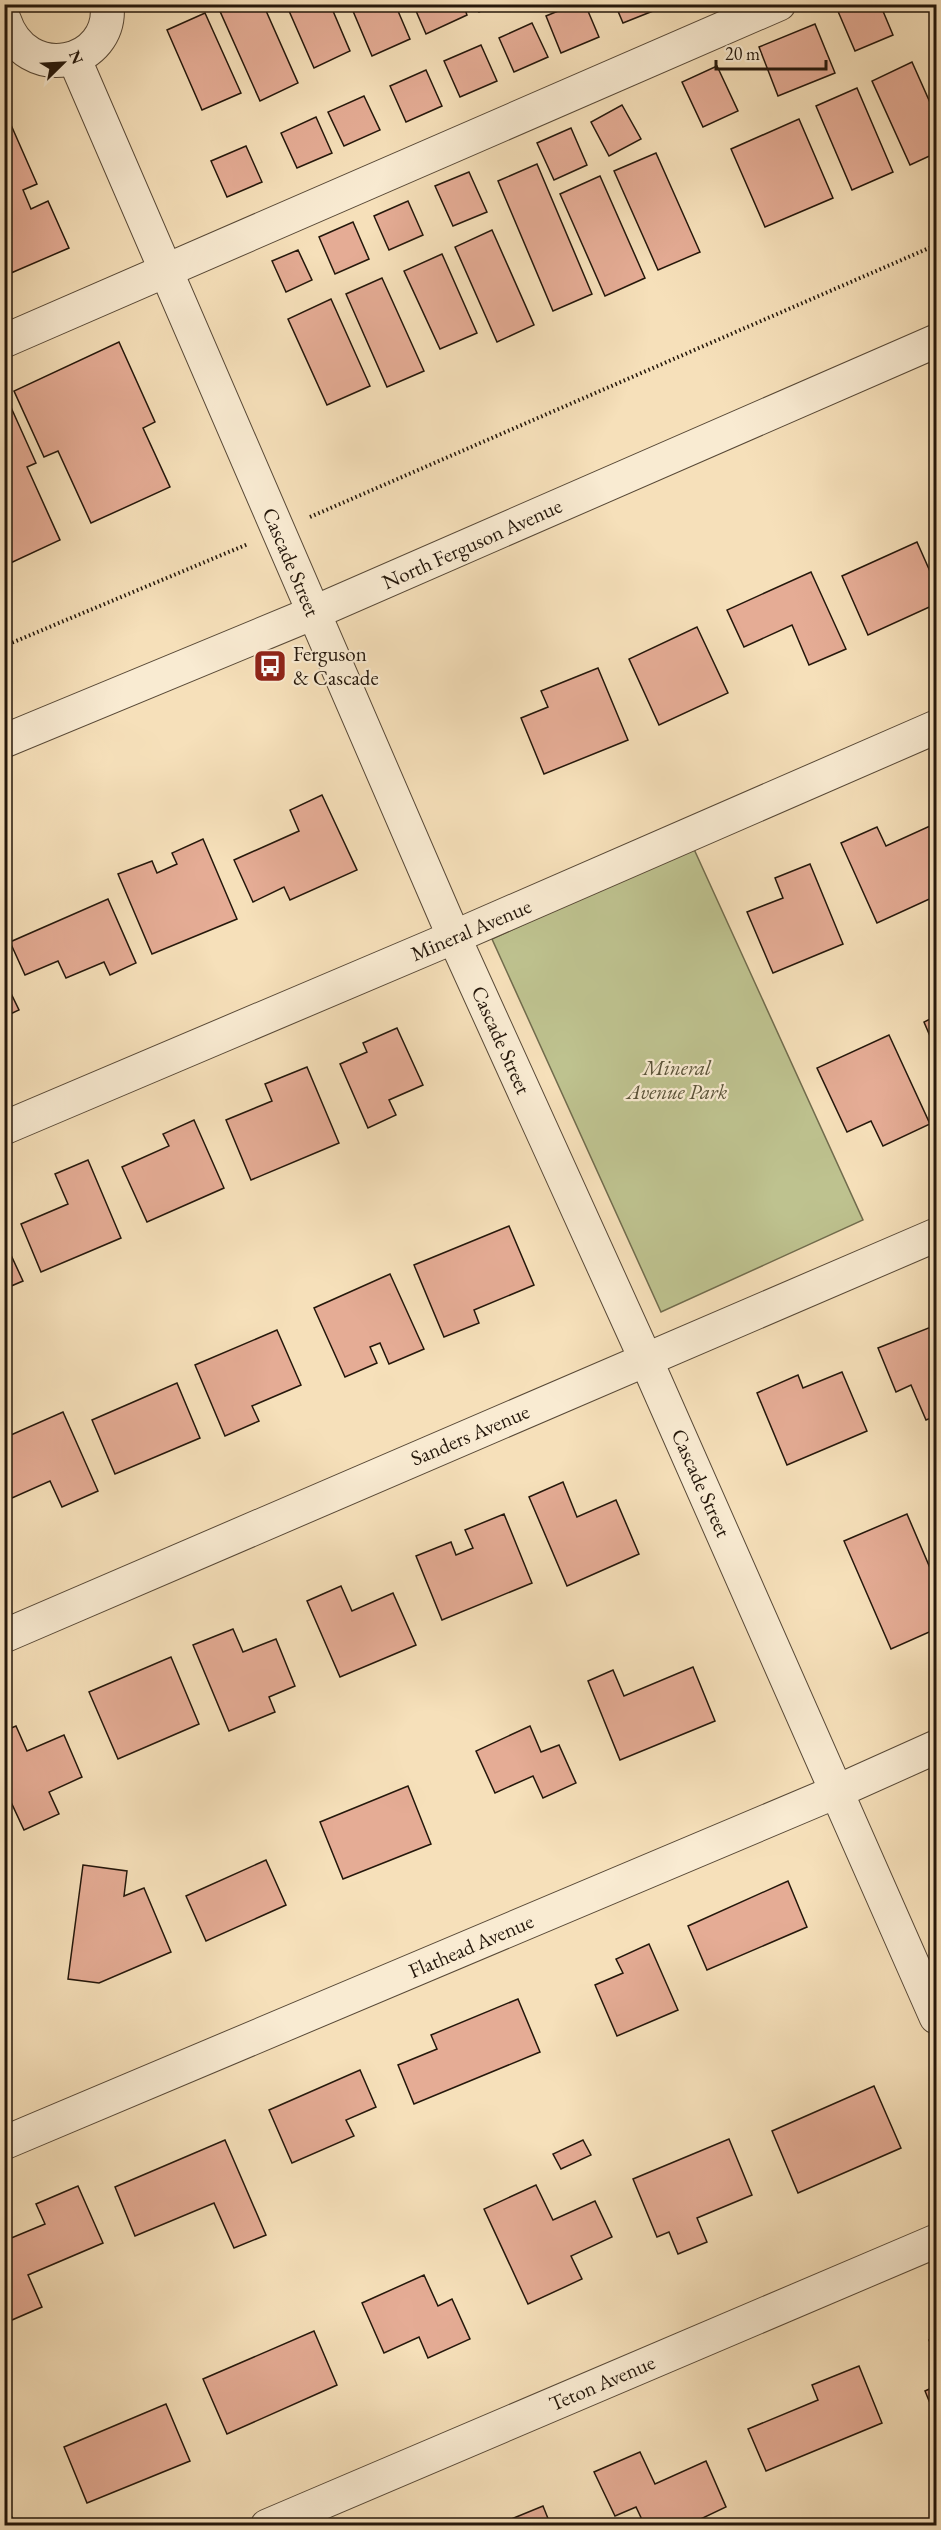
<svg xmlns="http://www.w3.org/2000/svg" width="941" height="2530" font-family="'EB Garamond',serif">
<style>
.green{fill:#bec28f;stroke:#716c4d;stroke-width:1.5}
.building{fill:#e5ac95;stroke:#24170b;stroke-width:1.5}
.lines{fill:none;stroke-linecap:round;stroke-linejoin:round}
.minor-casing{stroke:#584937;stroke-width:35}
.path{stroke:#24170b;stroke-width:4;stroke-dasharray:1.5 3;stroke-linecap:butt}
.minor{stroke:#f9ebd2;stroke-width:33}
.labels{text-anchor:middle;stroke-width:4.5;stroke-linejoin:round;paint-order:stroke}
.street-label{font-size:21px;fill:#24170b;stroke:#f9ebd2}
.poi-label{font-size:21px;fill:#24170b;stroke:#f9ebd2;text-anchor:start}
.park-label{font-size:21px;font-style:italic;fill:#5a5339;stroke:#f9ebd2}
</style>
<rect width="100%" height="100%" fill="#f6e0ba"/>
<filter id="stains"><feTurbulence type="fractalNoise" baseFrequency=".00333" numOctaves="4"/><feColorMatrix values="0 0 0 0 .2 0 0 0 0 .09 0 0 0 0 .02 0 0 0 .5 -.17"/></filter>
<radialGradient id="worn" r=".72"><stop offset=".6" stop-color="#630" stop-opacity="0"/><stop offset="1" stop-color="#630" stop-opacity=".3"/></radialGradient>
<path class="green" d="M693,847L863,1220L661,1312L492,939Z"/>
<g class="building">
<path d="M230,4H263L298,83L260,101L219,9Z"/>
<path d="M286,4H330L350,51L314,68Z"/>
<path d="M350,4H395L410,39L372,56Z"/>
<path d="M413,4H463L467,15L426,34Z"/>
<path d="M476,4H496L479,12Z"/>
<path d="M575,4H585L599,37L561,53L546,16Z"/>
<path d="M615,4H650L653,11L623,23Z"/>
<path d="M848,4H880L893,35L855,51L837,9Z"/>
<path d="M205,13L241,93L202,110L167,30Z"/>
<path d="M532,23L548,57L514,72L499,38Z"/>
<path d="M815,24L835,73L778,96L759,47Z"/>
<path d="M481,45L497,81L460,97L444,61Z"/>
<path d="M912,62L936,116V153L910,165L872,81Z"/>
<path d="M717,66L738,111L703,127L682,82Z"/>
<path d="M426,70L442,106L406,122L390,86Z"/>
<path d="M857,88L893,172L852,190L816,106Z"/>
<path d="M364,96L380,130L344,146L328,112Z"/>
<path d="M622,105L641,139L609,156L591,122Z"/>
<path d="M4,109L37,184L23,190L31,209L48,201L69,248L4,276Z"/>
<path d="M316,117L332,153L297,168L281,133Z"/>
<path d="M799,119L833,198L765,227L731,149Z"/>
<path d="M571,128L587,165L554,180L537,143Z"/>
<path d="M246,146L262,182L227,197L211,161Z"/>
<path d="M656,153L700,252L658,270L614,171Z"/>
<path d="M537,164L592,294L553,311L498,181Z"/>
<path d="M469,172L487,212L453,226L435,186Z"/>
<path d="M600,176L645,278L605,296L560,194Z"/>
<path d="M408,201L423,235L389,250L374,216Z"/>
<path d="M353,222L369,259L335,274L319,237Z"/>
<path d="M492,230L534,325L497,342L455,247Z"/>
<path d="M298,250L312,280L286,292L272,261Z"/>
<path d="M442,254L477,333L440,349L404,271Z"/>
<path d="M382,278L424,371L387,387L346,294Z"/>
<path d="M331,299L370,386L327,405L288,319Z"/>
<path d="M119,342L155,422L143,428L170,487L91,523L58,451L44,457L14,391Z"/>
<path d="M5,394L36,463L27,467L60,540L4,566Z"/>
<path d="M917,542L936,585V604L868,635L842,576Z"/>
<path d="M811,572L846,649L809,665L792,625L744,647L727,610Z"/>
<path d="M697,627L728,693L659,725L629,659Z"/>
<path d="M598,668L628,740L544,774L521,718L548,707L541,691Z"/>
<path d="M322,795L357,870L290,900L284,887L253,902L234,860L299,831L290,810Z"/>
<path d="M930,826L936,839V896L877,923L841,843L877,827L886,846Z"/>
<path d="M203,839L237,919L152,954L118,874L152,861L157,873L177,864L172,853Z"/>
<path d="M810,864L843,944L773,973L747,912L783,898L775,878Z"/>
<path d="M108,899L136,963L110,975L104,962L66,978L58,961L25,975L10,942Z"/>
<path d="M4,979L19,1010L4,1017Z"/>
<path d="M936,1016V1050L924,1022Z"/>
<path d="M397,1028L423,1085L389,1100L396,1115L368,1128L340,1064L367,1052L363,1043Z"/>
<path d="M889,1035L930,1124L883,1146L871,1121L847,1132L817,1068Z"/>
<path d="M307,1067L339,1143L251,1180L226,1120L272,1101L265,1084Z"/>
<path d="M194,1120L224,1188L147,1222L122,1167L169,1146L163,1134Z"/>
<path d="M88,1160L121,1238L41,1272L21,1224L68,1204L55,1174Z"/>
<path d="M509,1226L534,1285L474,1310L479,1323L444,1337L414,1265Z"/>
<path d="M4,1240L23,1281L4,1289Z"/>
<path d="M390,1274L424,1349L389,1364L380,1343L370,1347L377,1363L345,1377L314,1308Z"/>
<path d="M936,1325V1416L926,1420L911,1385L896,1392L878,1348Z"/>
<path d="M277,1330L301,1385L252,1406L259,1421L225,1436L195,1365Z"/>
<path d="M842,1372L867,1431L787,1465L757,1393L798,1375L803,1388Z"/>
<path d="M177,1383L200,1438L115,1474L92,1420Z"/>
<path d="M63,1412L98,1491L62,1507L50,1481L12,1498L4,1480V1438Z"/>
<path d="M563,1482L577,1517L616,1500L639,1554L567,1586L529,1497Z"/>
<path d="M504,1514L532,1583L442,1620L416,1556L451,1542L456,1555L473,1548L465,1530Z"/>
<path d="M907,1514L936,1582V1629L891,1649L844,1541Z"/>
<path d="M341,1586L352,1611L393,1593L416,1645L340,1677L307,1601Z"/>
<path d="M233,1629L243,1652L276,1639L295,1686L269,1697L275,1712L229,1731L193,1645Z"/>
<path d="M171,1657L199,1724L118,1759L89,1692Z"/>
<path d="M693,1667L715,1721L620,1760L588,1681L613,1670L624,1696Z"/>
<path d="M16,1726L27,1751L64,1735L82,1777L49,1792L59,1814L24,1830L4,1787V1731Z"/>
<path d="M530,1726L541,1752L559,1745L576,1783L543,1798L533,1776L495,1793L476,1751Z"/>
<path d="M408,1786L431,1844L343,1879L320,1822Z"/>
<path d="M266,1860L286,1905L206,1941L186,1896Z"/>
<path d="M83,1865L127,1871L124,1896L144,1888L171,1952L99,1983L68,1979Z"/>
<path d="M788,1881L807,1927L707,1970L688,1926Z"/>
<path d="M649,1944L678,2010L617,2036L595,1985L623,1973L616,1959Z"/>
<path d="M518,1999L540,2052L414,2104L398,2065L437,2049L431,2035Z"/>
<path d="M360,2070L376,2107L346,2120L354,2136L292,2163L269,2110Z"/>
<path d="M874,2086L901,2148L798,2193L772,2131Z"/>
<path d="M729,2139L752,2195L697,2218L707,2242L678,2254L669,2232L657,2237L633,2179Z"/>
<path d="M225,2140L266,2235L234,2248L214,2203L135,2236L115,2187Z"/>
<path d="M583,2140L591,2155L561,2169L553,2154Z"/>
<path d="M536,2185L553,2220L595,2201L612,2237L571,2256L582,2279L528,2304L484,2209Z"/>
<path d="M78,2186L103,2243L28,2275L42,2307L5,2323L4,2241L45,2224L36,2204Z"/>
<path d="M424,2275L438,2306L452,2299L470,2339L428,2358L419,2337L384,2353L362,2303Z"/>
<path d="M314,2331L337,2385L227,2434L203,2379Z"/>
<path d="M936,2337V2358L929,2340Z"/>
<path d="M859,2366L882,2423L766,2471L748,2429L818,2400L812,2385Z"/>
<path d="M936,2386V2418L925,2391Z"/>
<path d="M166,2404L190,2461L87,2503L64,2447Z"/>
<path d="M640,2452L655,2484L706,2461L726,2507L686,2526H645L636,2507L615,2516L594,2472Z"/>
<path d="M4,2506L14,2520L6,2526H4Z"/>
<path d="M543,2506L551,2526H505L504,2522Z"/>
</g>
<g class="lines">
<g class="minor-casing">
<g id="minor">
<path d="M4,19C26,86 114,65 107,4"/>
<path d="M74,58L454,937L646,1360L936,2017"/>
<path d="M4,341L779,4"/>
<path d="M4,741L313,613L936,341"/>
<path d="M4,1128L454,937L936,727"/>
<path d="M4,1636L936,1235"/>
<path d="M4,2143L838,1791L936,1747"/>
<path d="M267,2526L936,2241"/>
</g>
</g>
<g class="path">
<path d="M310,517L936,245"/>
<path d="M4,646L248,544"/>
</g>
<use href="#minor" class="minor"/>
</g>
<defs>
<g id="bus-square" transform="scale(1.725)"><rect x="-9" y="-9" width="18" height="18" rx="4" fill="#8f2418" stroke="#f9ebd2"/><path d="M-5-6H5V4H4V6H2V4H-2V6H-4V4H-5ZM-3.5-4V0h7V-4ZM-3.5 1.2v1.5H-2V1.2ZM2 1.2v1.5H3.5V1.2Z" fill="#fff"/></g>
</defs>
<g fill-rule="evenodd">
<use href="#bus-square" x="270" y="666"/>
</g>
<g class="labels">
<g class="street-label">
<text transform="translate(472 544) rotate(-24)" y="7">North Ferguson Avenue</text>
<text transform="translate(291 562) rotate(67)" y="7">Cascade Street</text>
<text transform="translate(471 930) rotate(-23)" y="7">Mineral Avenue</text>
<text transform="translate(501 1040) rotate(66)" y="7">Cascade Street</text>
<text transform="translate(470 1435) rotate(-23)" y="7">Sanders Avenue</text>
<text transform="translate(701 1483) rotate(66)" y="7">Cascade Street</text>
<text transform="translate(471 1946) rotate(-23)" y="7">Flathead Avenue</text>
<text transform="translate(602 2383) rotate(-23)" y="7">Teton Avenue</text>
</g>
<g class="poi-label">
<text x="293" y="661">Ferguson<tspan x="293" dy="24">&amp; Cascade</tspan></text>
</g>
<g class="park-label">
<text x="677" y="1075">Mineral<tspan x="677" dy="24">Avenue Park</tspan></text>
</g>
</g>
<rect width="941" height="2530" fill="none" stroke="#f6e0ba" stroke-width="24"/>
<rect x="6" y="6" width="929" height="2518" fill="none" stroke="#24170b" stroke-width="3"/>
<rect x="12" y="12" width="917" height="2506" fill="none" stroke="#24170b" stroke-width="1.5"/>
<g transform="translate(63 63) rotate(66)" stroke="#f9ebd2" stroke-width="4.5" paint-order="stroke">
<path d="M0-4.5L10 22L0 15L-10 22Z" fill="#24170b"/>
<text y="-9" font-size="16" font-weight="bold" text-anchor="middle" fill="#24170b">N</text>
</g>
<path d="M716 60v9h110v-9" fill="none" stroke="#24170b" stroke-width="3"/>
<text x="725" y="60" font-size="18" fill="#24170b" stroke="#f9ebd2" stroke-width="4.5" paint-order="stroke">20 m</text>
<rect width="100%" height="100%" filter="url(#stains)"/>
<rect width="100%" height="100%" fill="url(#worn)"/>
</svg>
